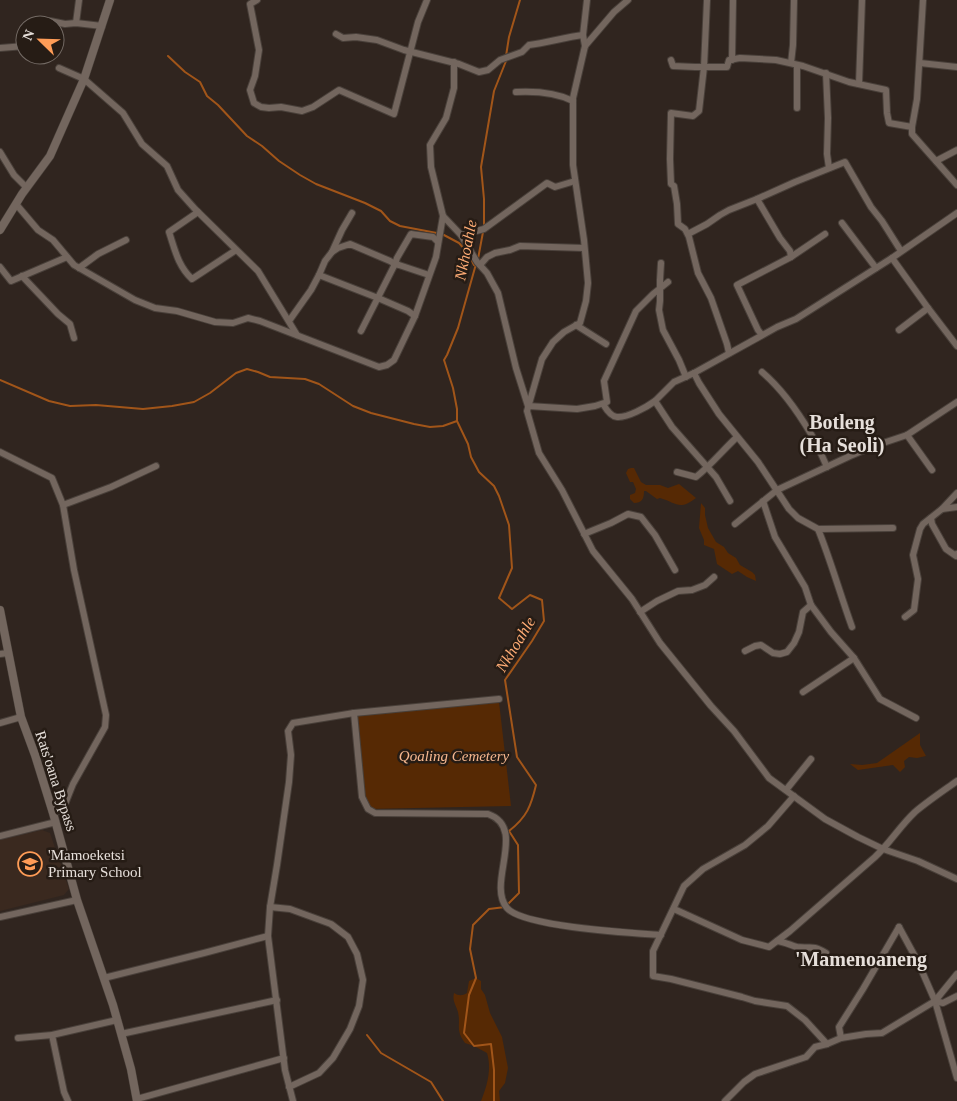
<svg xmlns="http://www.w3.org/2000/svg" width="957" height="1101" font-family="'Times New Roman',serif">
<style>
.built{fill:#3a291f}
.green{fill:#562904}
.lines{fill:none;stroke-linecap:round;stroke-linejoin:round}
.stream{stroke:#a15519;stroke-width:2}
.minor-casing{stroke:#49403a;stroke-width:8}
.tertiary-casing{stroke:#49403a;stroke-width:9}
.minor{stroke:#73665e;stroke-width:6}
.tertiary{stroke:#73665e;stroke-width:8}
.labels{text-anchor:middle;stroke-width:5;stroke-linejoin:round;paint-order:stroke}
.park-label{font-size:15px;font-style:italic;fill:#f7b890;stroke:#261c15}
.street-label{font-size:15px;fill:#e6dfda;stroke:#261c15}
.poi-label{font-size:15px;fill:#e6dfda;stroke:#261c15;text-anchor:start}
.water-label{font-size:16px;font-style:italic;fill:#ffac75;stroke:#261c15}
.district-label{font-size:20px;font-weight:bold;fill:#e6dfda;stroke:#261c15}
</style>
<rect width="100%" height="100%" fill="#30251f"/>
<path class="built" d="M42,830L50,833L69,889L64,895L0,911V840Z"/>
<g class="green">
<path d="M631,468H634L641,482L646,485H660L668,488L679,484L696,498C679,511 677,503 660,498L657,499L646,491H644C644,499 642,503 634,503L630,499V495L635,493L636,489L633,482H630L626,473L628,469Z"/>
<path d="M701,503L705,508V515L708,528L716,542L724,547L728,553L736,558L740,565L752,572L755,575L756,581L747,577L738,571L732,574L717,564L714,549L704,545V540L699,528Z"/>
<path d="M499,702L511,806L368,809L362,797L354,713Z"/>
<path d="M920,733V745L926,756L917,758L909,757L904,761L905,767L900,772L893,765L858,770L850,764L862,765L877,763Z"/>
<path d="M476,978L481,981V989L485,995L490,1013L502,1037L508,1068L505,1083L499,1091L500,1101H481C487,1086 492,1069 487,1053L474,1046L465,1043C455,1029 461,1026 458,1012C456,1005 452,1001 454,993C459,996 462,996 467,993L469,981Z"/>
</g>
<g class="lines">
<g class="stream">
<path d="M168,56L185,72L200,82L207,96L218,105L247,136L262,146L279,161L300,175L316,184L365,203L381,211L390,221L400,226L442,234L459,243L467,252L474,265"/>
<path d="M506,56L509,37L520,0"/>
<path d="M484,227V199L481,167L494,91L506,61"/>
<path d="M478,259L483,232"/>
<path d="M476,264L458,328L447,355L444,360L453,388L457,409V421L468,444L471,457L479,472L494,486L499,496L509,525L512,568L499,598L512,609L530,595L542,600L544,621L532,641L505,680L517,757L536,785C531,806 527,817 509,831L518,845L519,893L508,904"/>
<path d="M0,380L49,401L70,406L96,405L143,409L172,406L194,402L210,393L236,373L247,369L258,372L270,377L305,379L319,384L353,406L371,413L414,424L430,427L443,426L457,421"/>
<path d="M367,1035L381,1053L431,1082L443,1101"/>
<path d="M494,1101V1070L491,1044L474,1046L464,1033L469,995L476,978L470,949L473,925L489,909L505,907"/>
</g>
<g class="minor-casing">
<g id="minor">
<path d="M257,0L250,4L259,50L255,76L250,90L254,103L261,107L269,108L281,107L302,111L313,107L339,90L394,114L418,22L427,0"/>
<path d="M628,0L614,12L585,46L573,98V165L584,240L588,283L586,301L580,323L564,332L553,342L542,359L527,411L539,453L562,490L593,551L632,599L660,643L711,706L734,731L769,778L825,819L858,837L883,849L918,861L957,879"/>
<path d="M707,0L704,67L699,111L693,116L671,113L670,159L671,184L674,186L677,204L678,224L685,229L689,237L698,273L711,298L727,344L729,353"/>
<path d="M923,0L917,99L912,127V134L957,185"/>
<path d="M76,23L79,0"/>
<path d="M37,25L42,22L50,21L65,24L76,23L102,26"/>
<path d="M336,34L343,38L356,37L377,40L404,50L459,64L479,72L488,70L500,60L522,52L529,45C547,43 565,37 583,35"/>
<path d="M585,46L583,35L587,0"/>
<path d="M0,48L25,46"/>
<path d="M671,60L673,66L695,67H727L729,60L740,58L776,60L803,66L849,82L886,90L887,113L889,123L912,127"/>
<path d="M732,60L733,0"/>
<path d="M454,62V88L446,118L430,145L431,167L443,216L461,235L477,262L487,273L498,293L516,368L528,406L577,409L595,406L607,402L604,381L636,311L653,294L668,282"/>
<path d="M791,63L793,45L794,0"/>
<path d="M920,63L957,67"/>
<path d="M59,68L84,79L123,113L142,144L167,166L178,190L195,209L258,271L297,335"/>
<path d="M826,73L828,118L827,154L829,168"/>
<path d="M859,84L862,0"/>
<path d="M516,92C536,91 555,92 573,101"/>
<path d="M797,108V65"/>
<path d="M0,152L14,175L27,188"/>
<path d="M936,161L957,150"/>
<path d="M757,199L780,238L790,251L791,257L737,285L758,330L762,335"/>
<path d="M16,204L38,230L53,240L74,265L135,300L155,308L177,311L215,322L233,323L248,318L260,321L379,367L387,365L394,360L415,316L436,257L443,216"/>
<path d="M198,212L169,232C175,250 178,266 192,279L236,250"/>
<path d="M957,213L892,258L928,308L957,346"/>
<path d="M842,223L876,268"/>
<path d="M688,234L707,224L720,215L729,210L757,199L795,182L845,162L871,207L882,221L901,251"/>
<path d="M461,235L484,229L547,183L555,187L575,181"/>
<path d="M332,252L338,248L350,244L390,261L395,264L399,265L429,275"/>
<path d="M791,257L825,234"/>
<path d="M661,263L660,280V301L659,310L663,330L679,360L686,377"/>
<path d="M480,265L487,257L495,253L510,250L520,246L584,248"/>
<path d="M0,267L11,281L67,257"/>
<path d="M79,268L98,254L126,240"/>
<path d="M319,275L325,261L332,252L342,230L352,213"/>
<path d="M22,276L58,314L70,324L74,338"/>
<path d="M289,321L311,290L319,275L378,298L408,311L415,316"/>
<path d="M576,325L606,344"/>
<path d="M899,330L928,308"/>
<path d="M361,331L395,264L397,258L411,234L433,237L438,242"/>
<path d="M762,372C782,389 798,412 811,434C817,444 822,456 827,467"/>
<path d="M694,373L699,383L719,414L758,462L789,509L798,518L818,529C831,561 840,594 852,627"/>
<path d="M603,404C606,409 611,417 617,417C627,418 647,407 655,401"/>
<path d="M907,435L932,470"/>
<path d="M0,452L52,478L63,505L74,570L106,715L105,727L73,784L63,809L53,813"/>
<path d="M677,472L696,477C711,465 723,450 737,437"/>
<path d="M730,501L716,477L672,427L655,401L674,382L694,373L777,327L796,319L892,258"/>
<path d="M763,501L775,537L805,587L811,605L831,632L854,658L880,699L916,718"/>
<path d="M63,505L111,487L156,466"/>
<path d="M942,509L957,493"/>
<path d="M931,518L932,524L946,549L956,556L957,554"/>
<path d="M735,524L777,490L850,456L874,446L907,435L957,402"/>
<path d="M818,529L893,528"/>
<path d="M584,534L611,523L628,514L641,517L655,535L675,570"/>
<path d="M640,612L657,601L678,591L692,590L705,585L714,577"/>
<path d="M905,617L914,610L918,579L913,555L920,529L923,524L942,509L957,507"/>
<path d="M745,651L755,646L761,645L773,653L780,654L787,652L794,643L799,632L803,612L811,605"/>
<path d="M0,654L8,653"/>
<path d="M803,692L854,658"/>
<path d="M354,713L362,797L368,809L375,813L488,814C528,828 486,883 507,908C523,927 633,933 661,935"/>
<path d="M0,723L21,717"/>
<path d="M786,790L811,759"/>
<path d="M794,796L768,826L745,845L703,869L684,886L653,951V976L671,979L742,997L755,1001L787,1006L805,1020L827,1044"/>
<path d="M0,836L56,822"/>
<path d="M270,907L290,909L331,924L348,937L357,954L363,980L359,1006L350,1029L333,1058L319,1073L289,1087"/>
<path d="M674,909L742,940L769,947L790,931L875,857C890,843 900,826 915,812C928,801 943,791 957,781"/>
<path d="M0,917L77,900"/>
<path d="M899,927L918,962L935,1001L957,1078"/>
<path d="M777,941C785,942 790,945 797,947C811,949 811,944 826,953"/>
<path d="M104,978L204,953L268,936"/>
<path d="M935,1001L943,1003L957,996"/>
<path d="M121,1034L277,1000"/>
<path d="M52,1035L64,1092L68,1101"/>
<path d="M18,1038L52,1035L117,1020"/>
<path d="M841,1038L839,1027L863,989L899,927"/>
<path d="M137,1099L284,1058"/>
<path d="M293,1101L285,1070L268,936L270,907L277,865L289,782L291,755L288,731L293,723L354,713L499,699"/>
<path d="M725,1101L744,1082L755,1074L806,1057L815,1047L827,1044L841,1038L866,1034L882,1033L935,1001L957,974"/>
</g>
</g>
<g class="tertiary-casing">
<g id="tertiary">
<path d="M0,230L22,194L50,156L84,79L110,0"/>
<path d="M0,610L21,717L35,755L53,813L77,900L113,1005L131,1069L137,1101"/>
</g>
</g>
<use href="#minor" class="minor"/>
<use href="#tertiary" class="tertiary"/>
</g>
<defs>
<g id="school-ring" transform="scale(1.25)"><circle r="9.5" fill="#261c15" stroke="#fe9c57" stroke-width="1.5"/><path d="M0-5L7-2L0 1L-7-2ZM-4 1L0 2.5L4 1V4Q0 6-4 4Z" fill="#fe9c57"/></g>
</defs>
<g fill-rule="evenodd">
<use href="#school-ring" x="30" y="864"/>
</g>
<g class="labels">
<g class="park-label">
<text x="454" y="761">Qoaling Cemetery</text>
</g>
<g class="street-label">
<text transform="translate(56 781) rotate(72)" y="5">Rats'oana Bypass</text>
</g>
<g class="poi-label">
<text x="48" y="860">'Mamoeketsi<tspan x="48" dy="17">Primary School</tspan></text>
</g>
<g class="water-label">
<text transform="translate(465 250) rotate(-79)" y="6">Nkhoahle</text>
<text transform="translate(515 644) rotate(-59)" y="6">Nkhoahle</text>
</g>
<g class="district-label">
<text x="842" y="429">Botleng<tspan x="842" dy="23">(Ha Seoli)</tspan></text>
<text x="861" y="966">'Mamenoaneng</text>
</g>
</g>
<g transform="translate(40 40) rotate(293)"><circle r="24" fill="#261c15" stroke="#736a64"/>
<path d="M0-4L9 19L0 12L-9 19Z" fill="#fe9c57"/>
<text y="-8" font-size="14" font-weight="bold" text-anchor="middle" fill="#e6dfda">N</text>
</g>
</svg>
